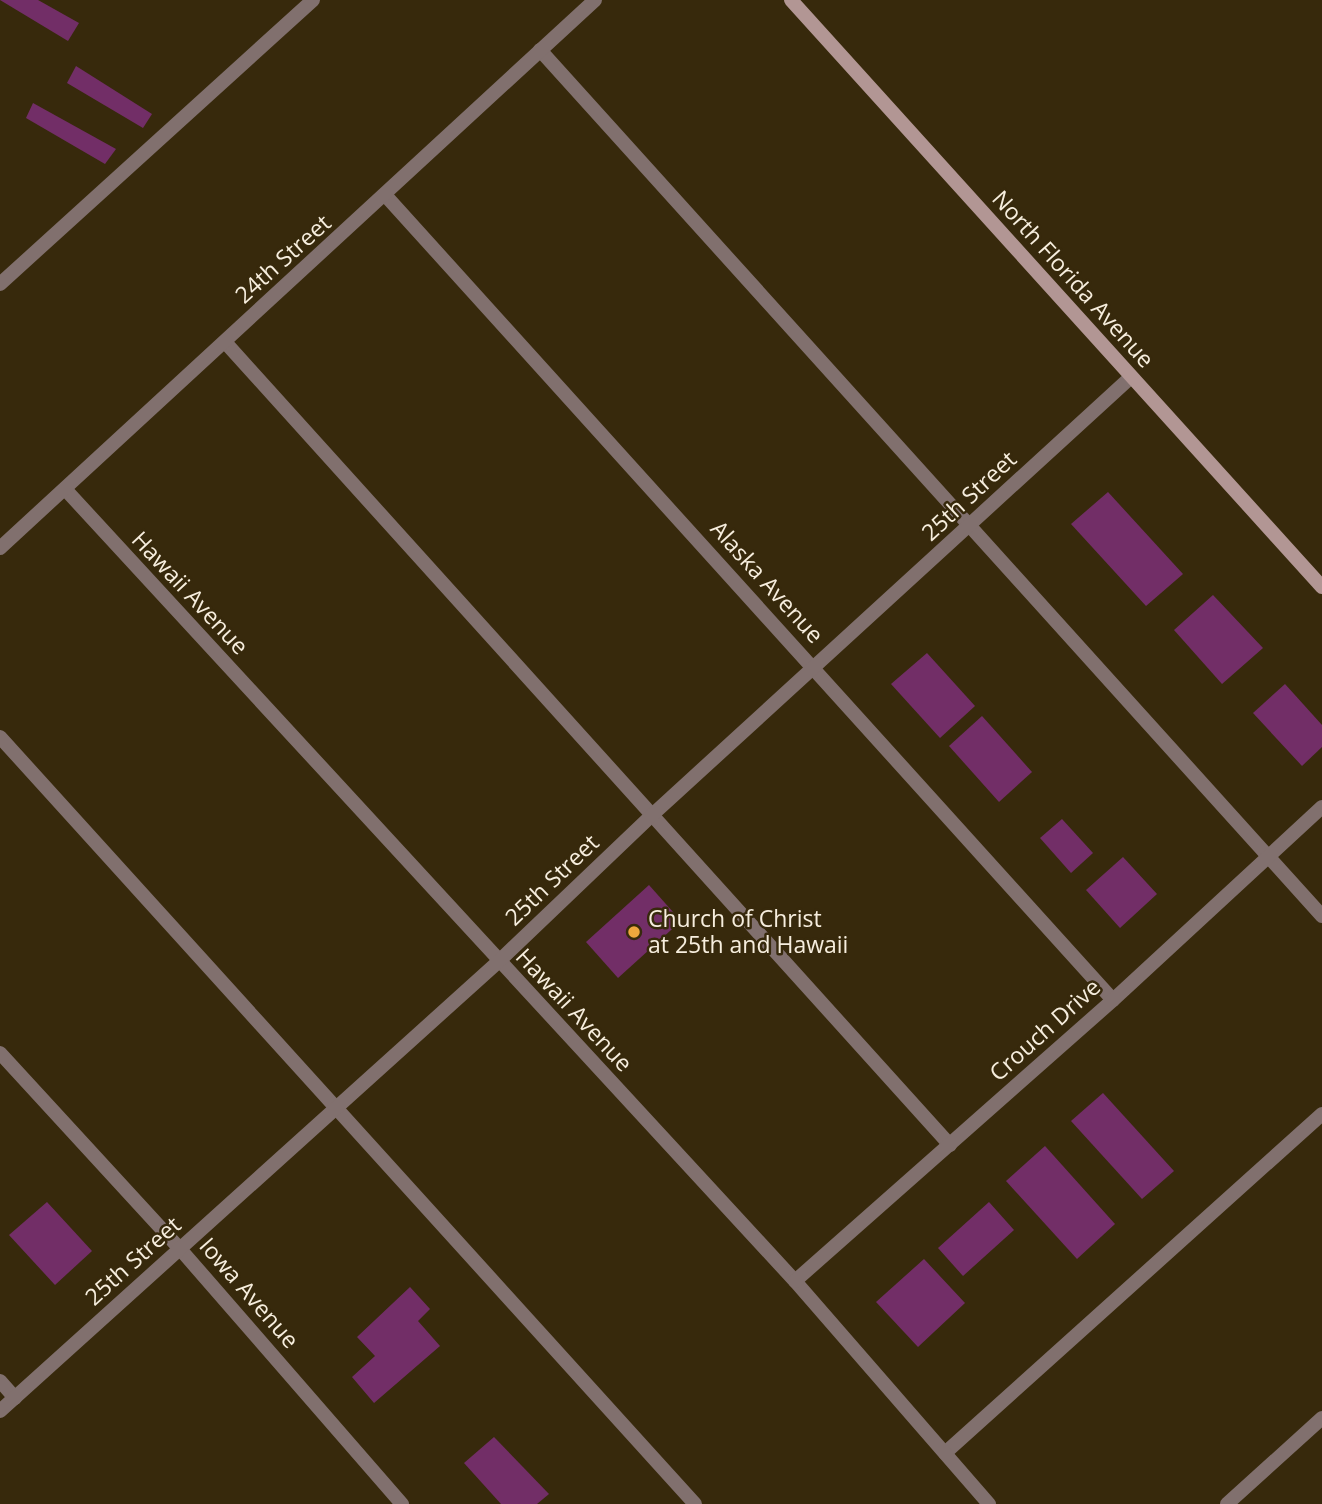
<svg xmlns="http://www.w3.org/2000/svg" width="1322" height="1504" font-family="'Open Sans',sans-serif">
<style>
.building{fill:#722e67}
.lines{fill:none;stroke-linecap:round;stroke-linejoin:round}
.service{stroke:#81706e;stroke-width:14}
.minor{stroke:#81706e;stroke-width:14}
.tertiary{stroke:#81706e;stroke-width:14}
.secondary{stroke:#b29694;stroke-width:14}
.poi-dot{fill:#efa73d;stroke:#37290c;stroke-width:2.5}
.labels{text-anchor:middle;stroke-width:5;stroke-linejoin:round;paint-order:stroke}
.street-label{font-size:23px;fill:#f7eede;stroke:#37290c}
.poi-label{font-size:23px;fill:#f7eede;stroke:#37290c;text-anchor:start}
</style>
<rect width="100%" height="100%" fill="#37290c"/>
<g class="building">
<path d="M0,0H38L79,23L68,41Z"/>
<path d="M76,66L152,114L143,128L67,83Z"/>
<path d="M33,103L116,149L105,164L26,118Z"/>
<path d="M1108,492L1183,574L1146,606L1071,524Z"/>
<path d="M1213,595L1263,648L1222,684L1174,630Z"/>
<path d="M927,653L975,706L940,738L891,684Z"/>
<path d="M1285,684L1322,725V747L1302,766L1253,713Z"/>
<path d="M982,716L1032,772L999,802L949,746Z"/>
<path d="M1062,819L1093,853L1071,873L1040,838Z"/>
<path d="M1123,857L1157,894L1120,928L1086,890Z"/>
<path d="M649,885L681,921L618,978L586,942Z"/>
<path d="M1103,1093L1174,1171L1142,1199L1071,1121Z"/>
<path d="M1045,1146L1115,1224L1077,1259L1006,1181Z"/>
<path d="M47,1202L92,1251L55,1285L9,1235Z"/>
<path d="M989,1202L1014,1230L963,1276L938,1248Z"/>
<path d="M924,1259L965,1303L918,1347L876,1302Z"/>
<path d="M410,1287L430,1309L418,1321L440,1346L374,1403L352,1377L375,1356L357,1337Z"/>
<path d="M494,1437L549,1494L537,1504H501L464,1463Z"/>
</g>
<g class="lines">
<g class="service">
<path d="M540,50L1322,916"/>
<path d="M0,284L313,0"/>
<path d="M225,342L950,1145"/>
<path d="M0,737L695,1504"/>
<path d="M0,1381L15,1398"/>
<path d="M945,1453L1322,1114"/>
</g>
<g class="minor">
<path d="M386,196L1113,1000"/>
<path d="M65,489L795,1281L989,1504"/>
<path d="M0,548L595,0"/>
<path d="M0,1053L181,1250L402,1504"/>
<path d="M795,1281L1113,1000L1322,807"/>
<path d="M1227,1504L1322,1418"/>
</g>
<path class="tertiary" d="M0,1411L498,962L651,816L1131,377"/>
<path class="secondary" d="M791,0L1322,587"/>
</g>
<circle class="poi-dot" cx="634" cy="932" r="7"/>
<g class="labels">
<g class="street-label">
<text transform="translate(283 259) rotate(-42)" y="8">24th Street</text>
<text transform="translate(1073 279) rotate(48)" y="8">North Florida Avenue</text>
<text transform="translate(969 496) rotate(-43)" y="8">25th Street</text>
<text transform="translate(767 582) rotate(48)" y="8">Alaska Avenue</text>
<text transform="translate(190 593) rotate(47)" y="8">Hawaii Avenue</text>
<text transform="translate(552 880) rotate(-44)" y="8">25th Street</text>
<text transform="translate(574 1010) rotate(47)" y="8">Hawaii Avenue</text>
<text transform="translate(1045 1030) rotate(-42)" y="8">Crouch Drive</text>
<text transform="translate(133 1261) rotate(-42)" y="8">25th Street</text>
<text transform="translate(249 1293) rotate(49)" y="8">Iowa Avenue</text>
</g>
<g class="poi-label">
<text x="648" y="927">Church of Christ<tspan x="648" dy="26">at 25th and Hawaii</tspan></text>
</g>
</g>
</svg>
